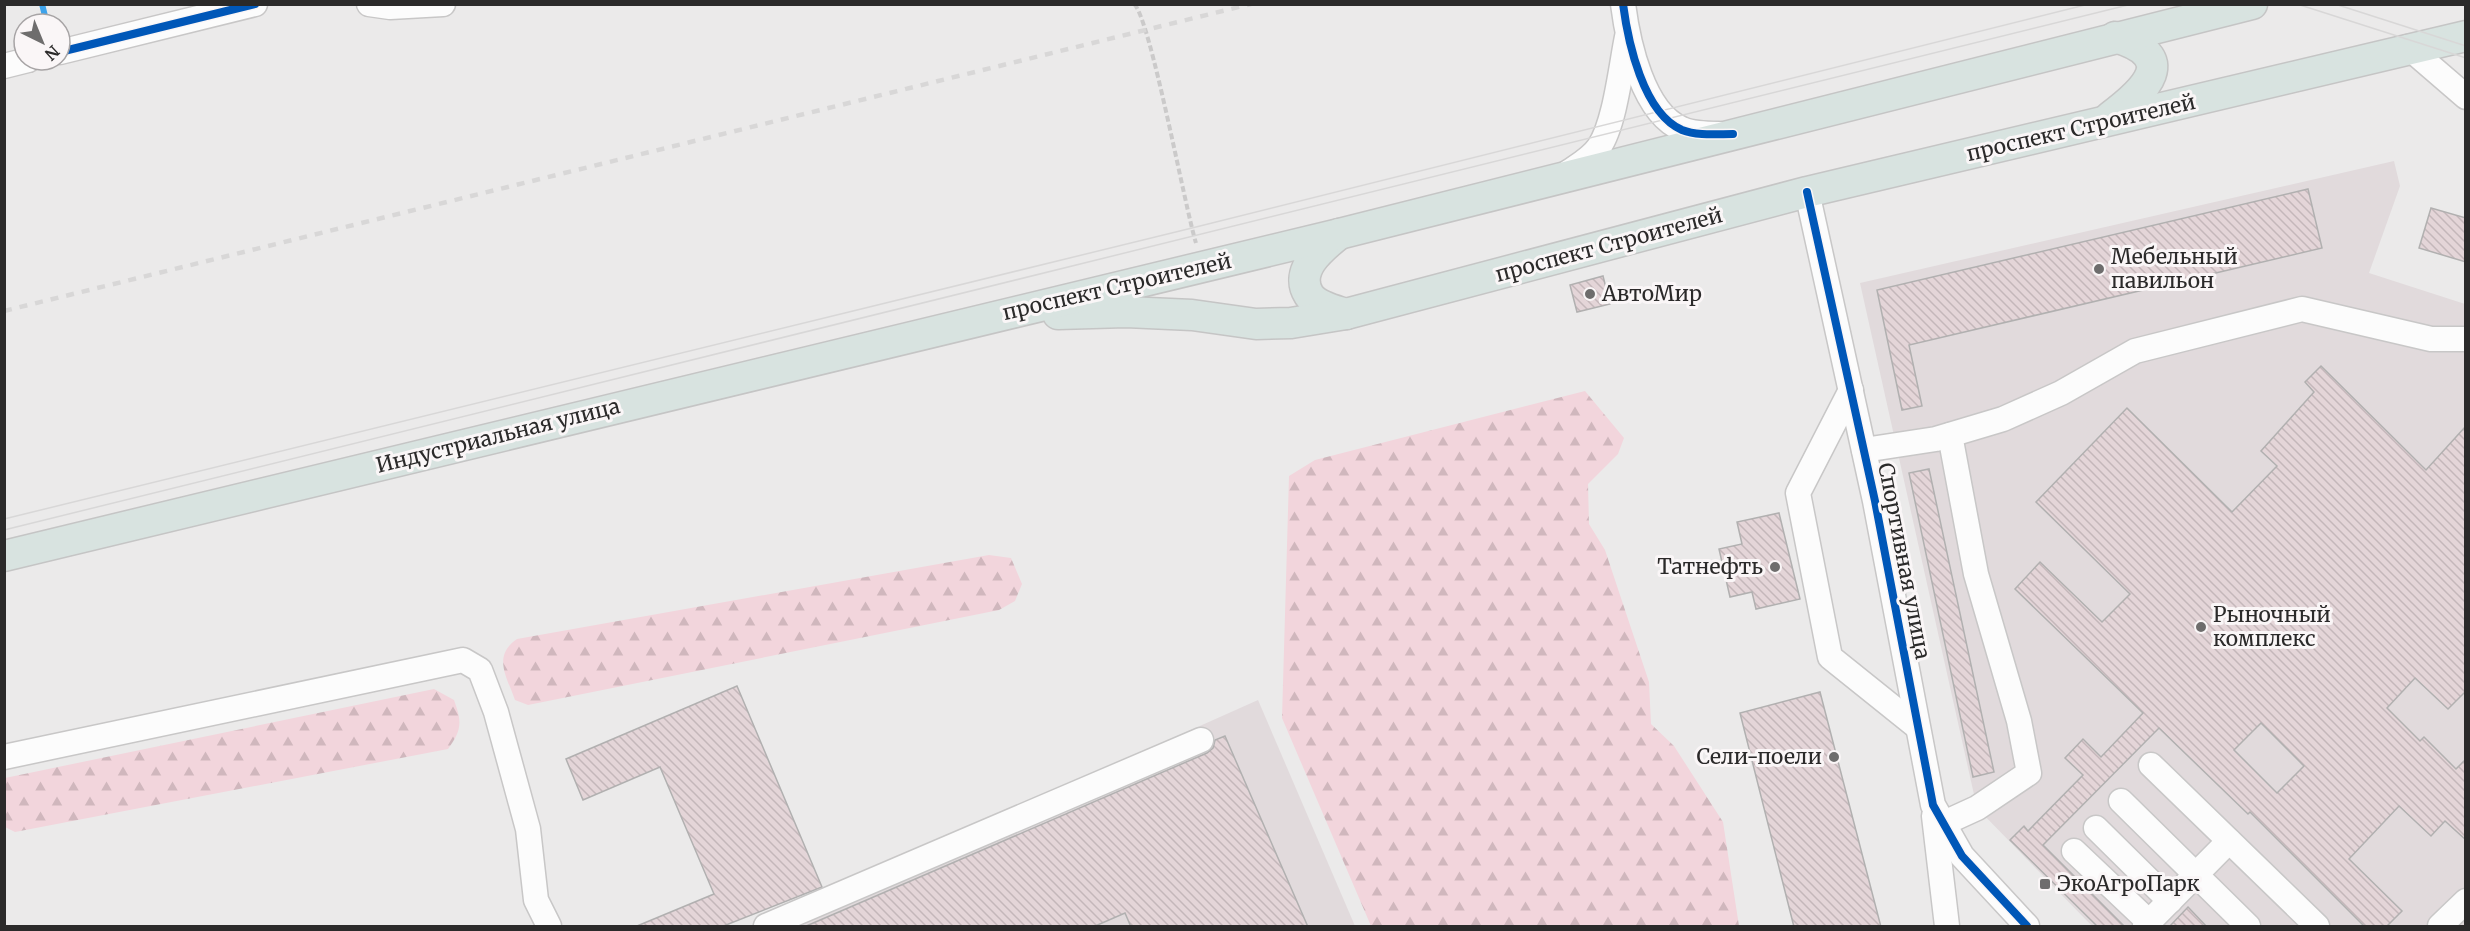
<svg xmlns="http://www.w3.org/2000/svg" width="2470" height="931" font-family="Merriweather,serif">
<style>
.built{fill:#e1dadc}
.forest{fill:url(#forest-firs)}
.building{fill:url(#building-back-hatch);stroke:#b1b0b0;stroke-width:1.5;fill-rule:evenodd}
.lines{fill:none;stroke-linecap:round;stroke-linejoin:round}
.minor-casing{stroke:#c8c7c7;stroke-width:27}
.major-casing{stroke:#c5c5c5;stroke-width:33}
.path{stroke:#cbcaca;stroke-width:4;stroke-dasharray:6 3;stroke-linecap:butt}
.minor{stroke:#fcfcfc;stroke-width:24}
.major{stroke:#d8e3e0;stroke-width:30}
.tram{stroke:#d8d7d7;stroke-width:1.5}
.rail{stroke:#d8d7d7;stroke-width:4.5;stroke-dasharray:8 8;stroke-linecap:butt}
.quiet{stroke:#3ea3eb;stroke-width:6;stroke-dasharray:12 6;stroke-linecap:butt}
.cycleway-casing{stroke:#faf6f7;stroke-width:11}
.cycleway{stroke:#0057b8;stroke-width:8}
.poi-dot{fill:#6e6d6d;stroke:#faf6f7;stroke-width:2}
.labels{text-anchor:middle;stroke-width:6;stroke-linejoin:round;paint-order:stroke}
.street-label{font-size:21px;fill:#2b2a2a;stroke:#faf6f7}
.poi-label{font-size:21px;fill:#2b2a2a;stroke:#faf6f7;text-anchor:start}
</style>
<defs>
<pattern id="forest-firs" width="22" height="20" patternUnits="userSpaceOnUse" patternTransform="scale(1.5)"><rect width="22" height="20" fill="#f2d5dc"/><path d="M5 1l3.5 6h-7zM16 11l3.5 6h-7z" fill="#d0b7bd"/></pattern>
<pattern id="building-back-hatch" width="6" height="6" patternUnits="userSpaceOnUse" patternTransform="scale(1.5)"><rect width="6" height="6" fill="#e4d5d8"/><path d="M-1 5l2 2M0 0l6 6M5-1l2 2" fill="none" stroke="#c4b7ba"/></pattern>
</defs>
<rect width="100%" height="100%" fill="#ebeaea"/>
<g class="built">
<path d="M2394,161L2400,186L2369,273L2465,304V926H2092L1977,808L1860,283Z"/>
<path d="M1258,700L1355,926H752Z"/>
</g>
<g class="forest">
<path d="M1585,391L1624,438L1618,454L1588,484L1589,524L1605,550L1649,682L1651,724L1674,746L1723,822L1739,926H1371L1282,718L1289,476L1315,460Z"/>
<path d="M989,555L1011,558L1022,584L1015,601L999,610L528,705L515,700C507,677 492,656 517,639Z"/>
<path d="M434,689L454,700C462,722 462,730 448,749L15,832L5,827V778Z"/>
</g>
<g class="building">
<path d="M2308,189L2322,248L1909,345L1922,406L1902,410L1877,290Z"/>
<path d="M2431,208L2466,218V262L2419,248Z"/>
<path d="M1603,276L1610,304L1577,312L1570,285Z"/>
<path d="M2321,366L2426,470L2466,426V691L2448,709L2415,678L2387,708L2420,741L2424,737L2456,769L2466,759V840L2445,821L2431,836L2399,806L2349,859L2402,911L2386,927H2365L2250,812L2248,814L2159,728L2043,845L2125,927H2098L2010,840L2024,826L2028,831L2083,775L2065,758L2083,739L2101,757L2143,713L2015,589L2040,562L2102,622L2130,594L2036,502L2127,408L2232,512L2277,466L2261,451L2314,392L2305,382ZM2261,723L2304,766L2277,793L2234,750Z"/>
<path d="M1929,469L1994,772L1973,777L1909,473Z"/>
<path d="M1779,513L1800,599L1756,609L1752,592L1730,597L1719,549L1742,544L1737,522Z"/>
<path d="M737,686L822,887L721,927L637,926L714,894L660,767L583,800L566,759Z"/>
<path d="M1820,692L1881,927H1794L1740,713Z"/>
<path d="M1225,736L1308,927H1131L1125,913L1093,927H804L1207,753L1213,748L1215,740Z"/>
<path d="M2188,907L2207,927H2169Z"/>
</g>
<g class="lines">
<g class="minor-casing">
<g id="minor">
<path d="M369,4L390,7L443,4"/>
<path d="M1623,4C1628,43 1643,113 1682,129C1693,134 1707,134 1719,134"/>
<path d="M2408,47L2466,97"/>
<path d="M60,52L255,4"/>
<path d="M4,66L28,60"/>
<path d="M1566,174C1577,166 1591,159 1599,147C1615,124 1621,66 1627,37"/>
<path d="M1807,192L1875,501L1933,805L1962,856L2027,926"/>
<path d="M1851,390L1798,493L1830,657L1916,726"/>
<path d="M1864,450L1936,439L2003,419L2061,393L2135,351L2302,309L2431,339H2466"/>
<path d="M4,757L463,660L480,670L496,712L528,829L536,900L549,926"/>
<path d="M2151,765L2317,926"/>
<path d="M2121,801L2248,926"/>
<path d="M1934,816L1947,926"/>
<path d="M1942,824L1977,808L2029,773L2019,721L1976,574L1950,435"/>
<path d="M2096,828L2170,901"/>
<path d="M2074,851L2149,922"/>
<path d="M766,926L1201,740"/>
<path d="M2145,926L2229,841"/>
<path d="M2440,926L2466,901"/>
</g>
</g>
<g class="major-casing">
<g id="major">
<path d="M2110,117C2146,90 2181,57 2115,37"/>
<path d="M1339,234C1323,247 1293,270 1309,295C1316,306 1334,310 1346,314"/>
<path d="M1058,314L1126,312L1192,315L1256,324L1291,323L1346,314L1807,192L2466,36"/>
<path d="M4,556L1339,234L2252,4"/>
</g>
</g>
<path class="path" d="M1134,4C1150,17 1185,208 1196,243"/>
<use href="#minor" class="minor"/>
<use href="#major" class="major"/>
<g class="tram">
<path d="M2297,4L2466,58"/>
<path d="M2335,4L2466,46"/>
<path d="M4,519L1192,228L2089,4"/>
<path d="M4,530L2132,4"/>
</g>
<path class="rail" d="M4,311L1251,4"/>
<path class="quiet" d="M42,4L47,24"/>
<g class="cycleway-casing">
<g id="cycleway">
<path d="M1623,4C1628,42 1643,113 1682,130C1697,136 1717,134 1733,134"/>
<path d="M60,52L255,4"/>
<path d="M1807,192L1875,501L1933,805L1962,856L2027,926"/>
</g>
</g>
<use href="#cycleway" class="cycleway"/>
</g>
<g class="poi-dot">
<circle cx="2099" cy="269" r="6"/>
<circle cx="1590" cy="294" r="6"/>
<circle cx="1775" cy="567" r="6"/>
<circle cx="2201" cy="627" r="6"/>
<circle cx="1834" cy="757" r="6"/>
<rect x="2039" y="878" width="12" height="12" rx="3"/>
</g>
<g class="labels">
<g class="street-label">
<text transform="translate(2081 128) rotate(-13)" y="7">проспект Строителей</text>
<text transform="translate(1609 245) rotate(-15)" y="7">проспект Строителей</text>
<text transform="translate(1117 287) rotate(-13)" y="7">проспект Строителей</text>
<text transform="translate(498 436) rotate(-14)" y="7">Индустриальная улица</text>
<text transform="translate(1904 561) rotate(79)" y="7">Спортивная улица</text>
</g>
<g class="poi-label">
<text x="2111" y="264">Мебельный<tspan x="2111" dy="24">павильон</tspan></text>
<text x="1602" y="301">АвтоМир</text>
<text x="1763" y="574" text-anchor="end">Татнефть</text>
<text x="2213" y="622">Рыночный<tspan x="2213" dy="24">комплекс</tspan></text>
<text x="1822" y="764" text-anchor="end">Сели-поели</text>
<text x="2057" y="891">ЭкоАгроПарк</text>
</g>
</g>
<rect width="2470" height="931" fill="none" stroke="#2b2a2a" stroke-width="12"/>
<g transform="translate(42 42) rotate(137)"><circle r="28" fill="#faf6f7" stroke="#a7a4a5" stroke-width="1.5"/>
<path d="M0-4.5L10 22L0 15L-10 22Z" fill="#6e6d6d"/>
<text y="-9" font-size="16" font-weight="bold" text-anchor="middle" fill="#2b2a2a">N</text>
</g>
</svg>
